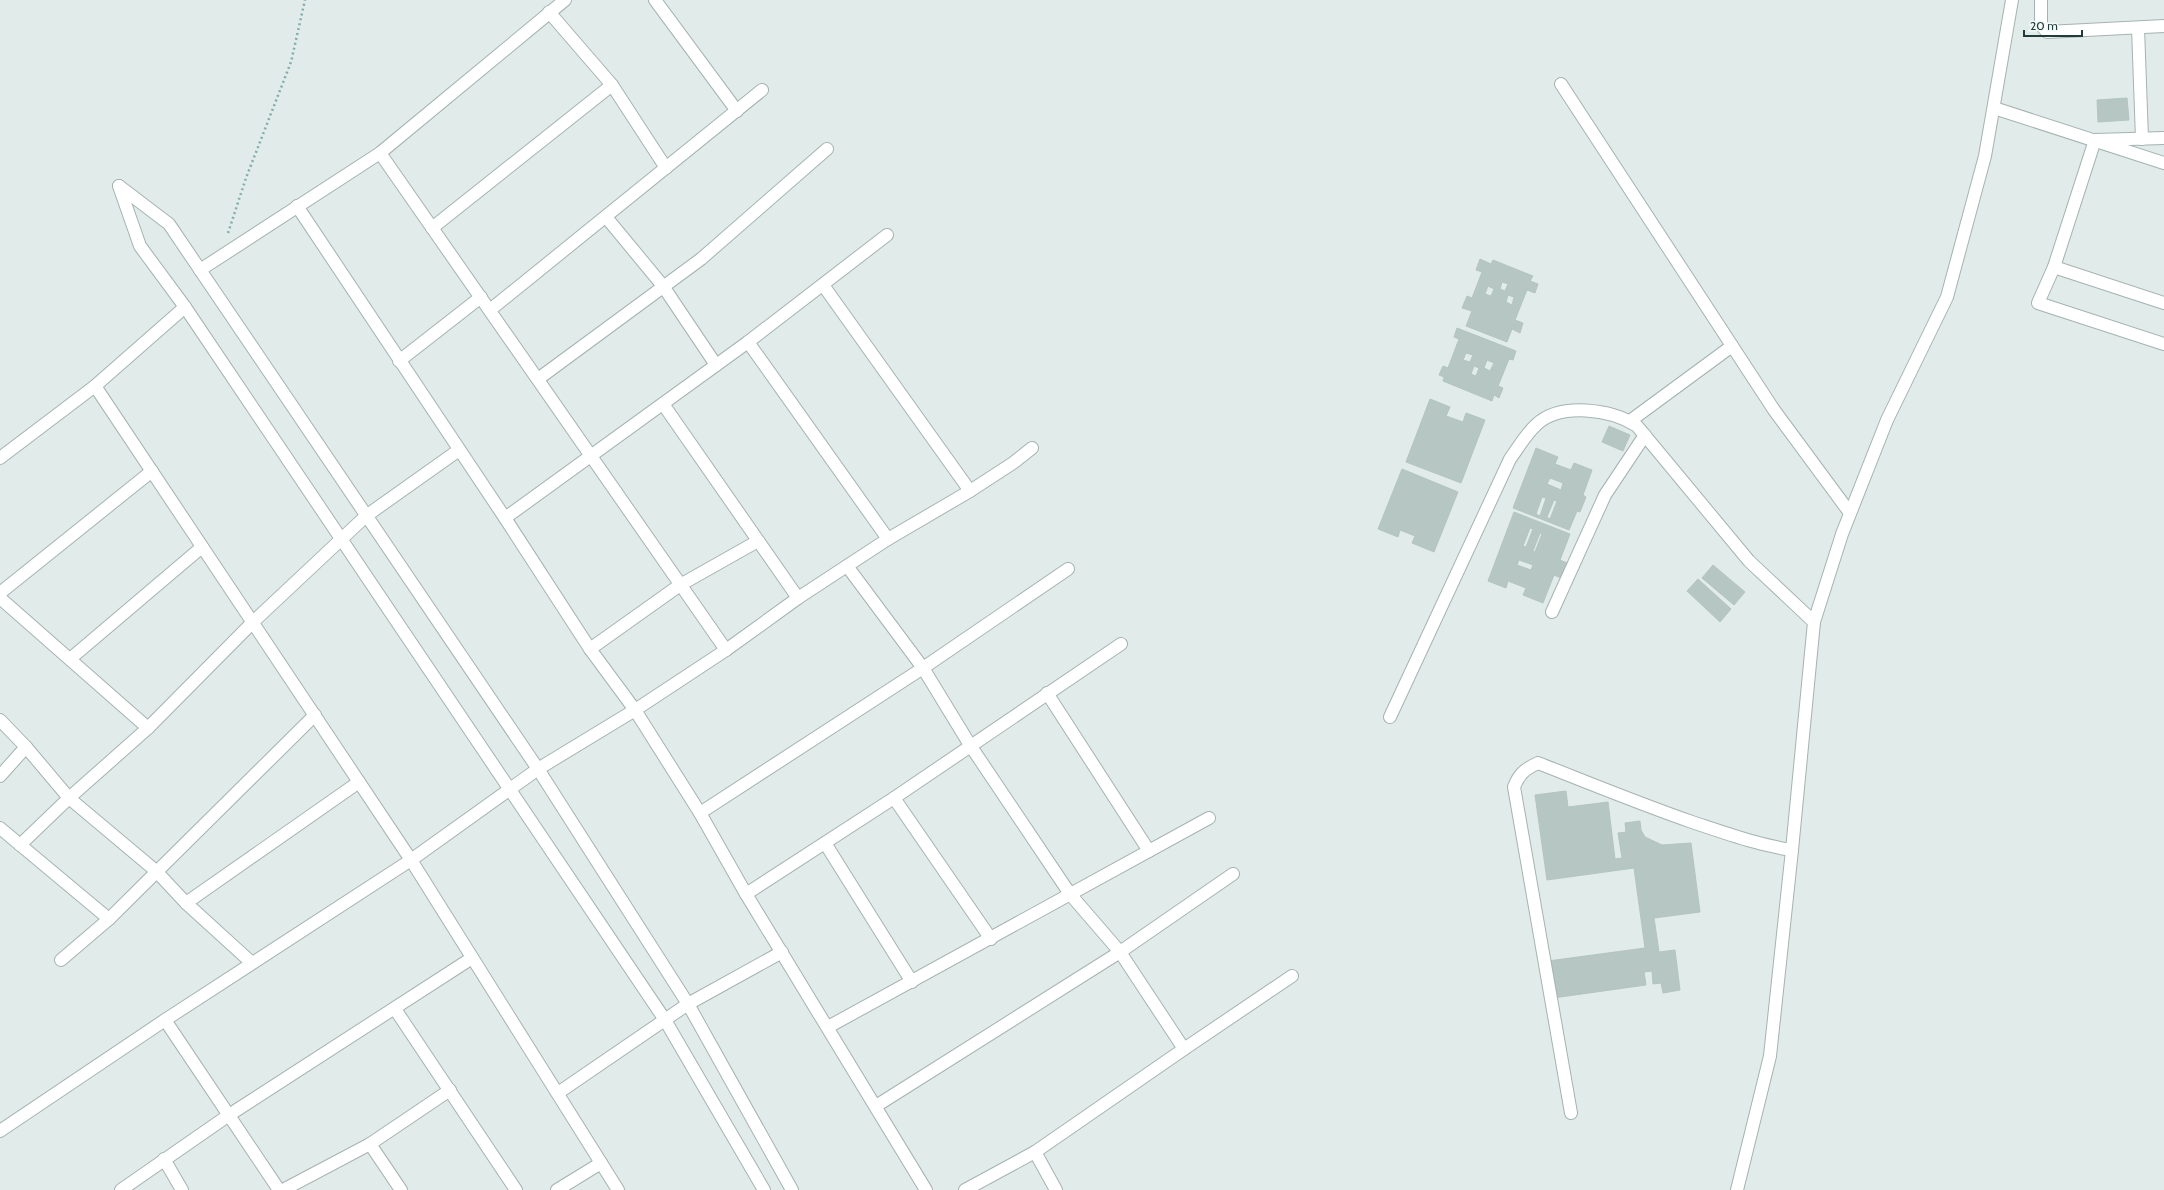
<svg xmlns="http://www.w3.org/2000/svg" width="2164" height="1190" font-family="Cabin,sans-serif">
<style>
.building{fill:#b6c6c2;stroke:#b3c5c1;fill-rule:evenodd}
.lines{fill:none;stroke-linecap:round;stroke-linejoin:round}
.minor-casing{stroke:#a4b3b1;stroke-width:14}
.path{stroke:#81aea9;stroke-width:2.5;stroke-dasharray:2 3;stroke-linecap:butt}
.minor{stroke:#fff;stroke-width:12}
</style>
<rect width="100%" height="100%" fill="#e1ebe9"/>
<g class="building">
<path d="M2127,98L2129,120L2098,122L2097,100Z"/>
<path d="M1480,259L1491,264L1493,260L1533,276L1530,281L1538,284L1535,293L1527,290L1515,320L1523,323L1520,333L1512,329L1507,342L1466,326L1472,311L1462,308L1467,296L1472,298L1482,272L1476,270ZM1502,282L1508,284L1505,291L1500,289ZM1488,286L1494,289L1491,296L1485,294ZM1508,295L1514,297L1512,305L1506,302Z"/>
<path d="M1457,328L1516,351L1513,360L1509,359L1498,386L1503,388L1499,398L1494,395L1492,401L1443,381L1444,377L1439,375L1443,366L1448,368L1459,339L1454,337ZM1466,353L1473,355L1470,362L1463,360ZM1487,360L1494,363L1490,371L1484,368ZM1474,366L1479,368L1476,376L1471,374Z"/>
<path d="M1430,399L1450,407L1446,416L1463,422L1466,413L1485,420L1461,483L1406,462Z"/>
<path d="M1609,426L1630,435L1623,451L1602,442Z"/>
<path d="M1536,448L1558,457L1555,464L1571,470L1574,463L1592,470L1583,495L1586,497L1580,512L1577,511L1569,530L1513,508ZM1550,478L1563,483L1561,490L1547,484ZM1542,497L1546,498L1540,516L1536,514ZM1554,500L1557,501L1550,519L1547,517Z"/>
<path d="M1402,469L1458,492L1434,552L1412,543L1415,536L1400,530L1398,537L1378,529Z"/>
<path d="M1514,512L1570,534L1560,560L1567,563L1561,578L1554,575L1543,603L1523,595L1526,588L1508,581L1506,588L1488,581ZM1530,528L1533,529L1526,547L1523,546ZM1540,533L1542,534L1535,552L1533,551ZM1519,560L1533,565L1531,570L1517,565Z"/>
<path d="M1713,565L1745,592L1734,605L1702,578Z"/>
<path d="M1698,579L1731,609L1720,622L1687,591Z"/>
<path d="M1566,791L1568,807L1608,802L1615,859L1622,858L1618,833L1626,832L1625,823L1640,821L1641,830L1645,837L1662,845L1691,843L1700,912L1654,918L1659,952L1675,950L1680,990L1663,993L1661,983L1653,984L1652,971L1644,972L1646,985L1553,998L1548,961L1645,948L1634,868L1547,880L1535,795Z"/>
</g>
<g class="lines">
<g class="minor-casing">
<g id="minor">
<path d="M655,0L737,111"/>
<path d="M2041,0V25L2047,32L2164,26"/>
<path d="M549,12L612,85L666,168"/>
<path d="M2138,28L2142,139"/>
<path d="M1561,84L1774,410L1850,513"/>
<path d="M1994,108L2164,163"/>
<path d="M2164,138L2095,140L2054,267L2038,303L2164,344"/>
<path d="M380,153L726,650"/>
<path d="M119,186L169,224L538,769L688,1004L792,1190"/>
<path d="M119,186L140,246L185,307L665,1020L764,1190"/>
<path d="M297,206L505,518L590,649L635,710L700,813L746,894L926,1190"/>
<path d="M606,217L663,286L716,365"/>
<path d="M432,228L612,85"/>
<path d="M2054,267L2164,303"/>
<path d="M200,270L380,153L565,0"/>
<path d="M823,285L970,491"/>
<path d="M490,310L762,90"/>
<path d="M748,342L888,539"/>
<path d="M399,361L481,297"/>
<path d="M538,379L701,259L827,149"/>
<path d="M95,386L411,860L618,1190"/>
<path d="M663,404L798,598"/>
<path d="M1630,421L1732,346"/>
<path d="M0,458L95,386L185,307"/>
<path d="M505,518L748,342L887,235"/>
<path d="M847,566L923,668L970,745L1070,894L1120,952L1184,1049L1035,1152L965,1190"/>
<path d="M0,593L152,471"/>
<path d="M0,598L148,728"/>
<path d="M1552,612L1605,495L1645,435"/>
<path d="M590,649L680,585L758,541"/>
<path d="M70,659L202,547"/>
<path d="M1047,693L1149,851"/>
<path d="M1390,717L1510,459C1518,448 1526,434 1536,425C1560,402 1611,409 1637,426L1749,561L1814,622"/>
<path d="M0,720L26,747L69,798L156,871L186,903L252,963"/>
<path d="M0,776L26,747"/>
<path d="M894,798L991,939"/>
<path d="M700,813L923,668L1068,569"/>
<path d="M0,828L109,919"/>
<path d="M825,843L912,982"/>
<path d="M20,845L69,798L148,728L253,622L366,516L459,450"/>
<path d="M746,894L894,798L1121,644"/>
<path d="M186,903L359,782"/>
<path d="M61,960L109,919L315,715"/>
<path d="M395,1009L516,1190"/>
<path d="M165,1020L279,1190"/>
<path d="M828,1027L1209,818"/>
<path d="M1184,1049L1292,976"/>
<path d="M558,1093L688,1004L782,952"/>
<path d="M876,1106L1120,952L1233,874"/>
<path d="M1571,1113L1514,787C1519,774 1525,769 1538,763C1589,783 1640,804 1692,822C1725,833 1758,845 1792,850"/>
<path d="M0,1131L165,1020L411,860L538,769L635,710L726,650L798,598L888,539L970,491L1013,463L1032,448"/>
<path d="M370,1144L401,1190"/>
<path d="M1035,1152L1056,1190"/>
<path d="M164,1159L182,1190"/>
<path d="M121,1190L229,1115L472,958"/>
<path d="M283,1190L370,1144L450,1090"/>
<path d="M557,1190L601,1163"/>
<path d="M1737,1190L1770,1056L1792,850L1814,622L1842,534L1887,420L1947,297L1985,156L2012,0"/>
</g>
</g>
<path class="path" d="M228,233L246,178L291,62L305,0"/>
<use href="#minor" class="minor"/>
</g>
<path d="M2024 30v6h58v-6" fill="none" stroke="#213b3a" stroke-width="2"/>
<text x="2030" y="30" font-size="12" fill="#213b3a" stroke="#f1f8f6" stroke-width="3" paint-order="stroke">20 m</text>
</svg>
